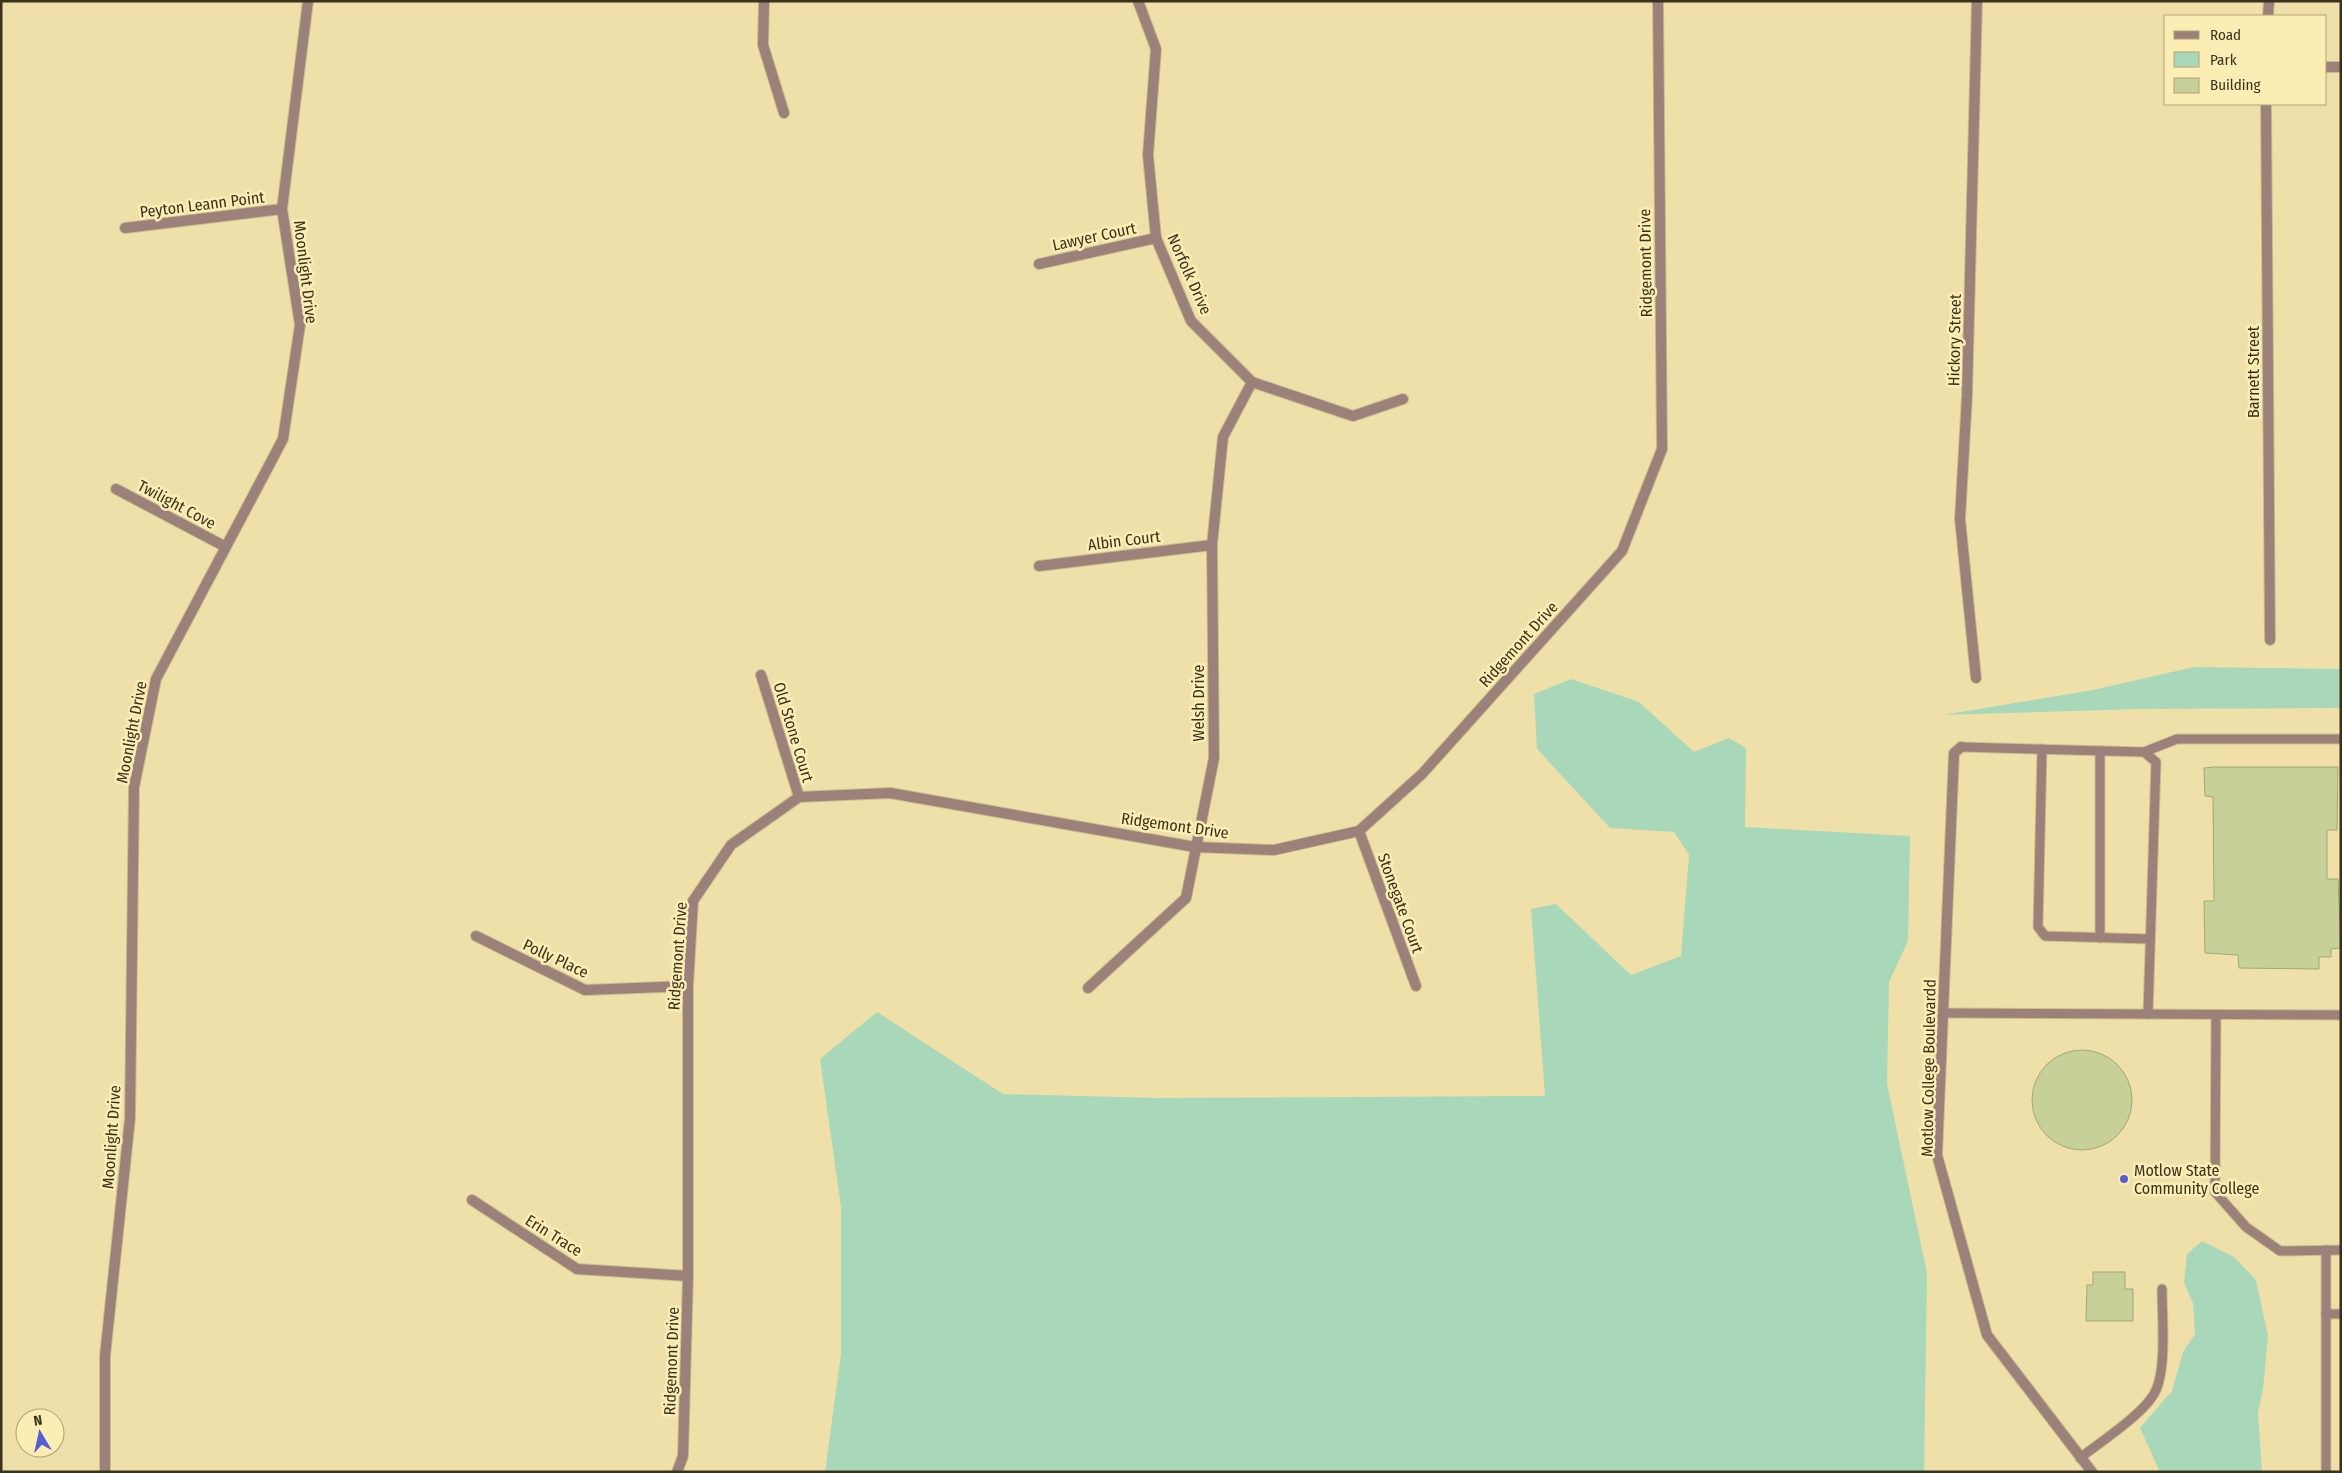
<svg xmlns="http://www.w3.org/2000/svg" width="2342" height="1473" font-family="'Fira Sans Condensed',sans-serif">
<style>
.green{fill:#a8d8b9}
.building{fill:#c7d099;stroke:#a0a973}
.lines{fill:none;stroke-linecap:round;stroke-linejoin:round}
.service-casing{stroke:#cabd8c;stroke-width:11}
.minor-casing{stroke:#cabd8c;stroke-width:12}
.service{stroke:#9b817a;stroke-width:9}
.minor{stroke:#9b817a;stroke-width:10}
.poi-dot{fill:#555dd4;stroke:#fcedb4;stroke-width:2}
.labels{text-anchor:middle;stroke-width:5;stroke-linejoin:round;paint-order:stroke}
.street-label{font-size:16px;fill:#39331d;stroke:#fcedb4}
.poi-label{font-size:16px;fill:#39331d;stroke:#fcedb4;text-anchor:start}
</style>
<rect width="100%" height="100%" fill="#eee0a8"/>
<g class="green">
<path d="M2194,667L2341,669V708L2137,709L1943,715L2093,690Z"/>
<path d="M1571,679L1639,702L1694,752L1729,738L1746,748L1745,827L1910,836L1908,941L1889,982L1887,1084L1927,1273L1924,1472H825L841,1354V1207L820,1059L877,1012L1003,1094L1156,1098L1545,1096L1531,909L1556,904L1631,975L1681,956L1689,855L1674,832L1610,828L1537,749L1534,694Z"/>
<path d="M2202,1241L2234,1257L2256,1280L2268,1336L2263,1389L2258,1413L2262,1472H2160L2140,1428L2172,1391L2183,1352L2195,1334L2193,1303L2184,1283L2187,1254Z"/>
</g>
<g class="building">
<path d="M2214,767H2338L2337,830H2327V879H2338L2341,948L2331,949V957H2319V969L2239,968L2238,955L2205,953L2204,901H2214L2213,797L2205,796L2204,768Z"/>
<circle cx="2082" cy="1100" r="50"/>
<path d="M2093,1272H2125V1289H2133V1321H2086L2087,1285H2093Z"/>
</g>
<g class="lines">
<g class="service-casing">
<g id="service">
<path d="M1961,747L2144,752L2156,762L2148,1014"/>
<path d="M2042,749L2038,927L2045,936L2150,939"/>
<path d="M2100,751V938"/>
<path d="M2144,752L2177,739H2341"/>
<path d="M1943,1013L2341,1015"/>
<path d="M2216,1015L2215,1192L2246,1227L2280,1251L2341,1250"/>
<path d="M2326,1314H2341"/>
<path d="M2080,1458C2099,1443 2145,1413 2155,1392C2167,1369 2162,1316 2162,1289"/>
<path d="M2326,1472V1250"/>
</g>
</g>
<g class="minor-casing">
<g id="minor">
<path d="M764,1L763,45L784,113"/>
<path d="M1138,1L1156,49L1148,155L1156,238L1191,321L1252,382L1353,416L1403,399"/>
<path d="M2268,16L2269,1"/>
<path d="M2326,67H2341"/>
<path d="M2266,104L2270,640"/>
<path d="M125,228L282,209"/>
<path d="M1039,264L1156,238"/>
<path d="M116,489L224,546"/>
<path d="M1039,566L1212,545"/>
<path d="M761,675L799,797"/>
<path d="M1976,678L1960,519L1967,396L1977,1"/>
<path d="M1961,747L1954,753L1937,1155L1987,1335L2092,1472"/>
<path d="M1359,831L1416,986"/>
<path d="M476,936L585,990L688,986"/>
<path d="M1088,988L1186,898L1214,758L1212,545L1223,437L1252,382"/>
<path d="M472,1200L577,1269L688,1276"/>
<path d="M105,1472V1356L130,1118L134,787L156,679L283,439L300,325L282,209L308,1"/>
<path d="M677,1472L683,1456L688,1276V986L693,901L731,845L799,797L890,793L1195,847L1274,850L1359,831L1422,774L1622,551L1662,449L1658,1"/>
</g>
</g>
<use href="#service" class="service"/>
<use href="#minor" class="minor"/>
</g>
<circle class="poi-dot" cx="2124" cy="1179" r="5"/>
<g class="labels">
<g class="street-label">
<text transform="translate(202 204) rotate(-7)" y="6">Peyton Leann Point</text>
<text transform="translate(1094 236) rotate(-12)" y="6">Lawyer Court</text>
<text transform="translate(1645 263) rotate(-91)" y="6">Ridgemont Drive</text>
<text transform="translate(306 272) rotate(83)" y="6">Moonlight Drive</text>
<text transform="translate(1190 274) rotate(66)" y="6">Norfolk Drive</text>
<text transform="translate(1954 340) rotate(-89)" y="6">Hickory Street</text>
<text transform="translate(2253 372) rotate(-90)" y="6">Barnett Street</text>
<text transform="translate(177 504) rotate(28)" y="6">Twilight Cove</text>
<text transform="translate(1124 540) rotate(-7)" y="6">Albin Court</text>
<text transform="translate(1518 644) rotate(-48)" y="6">Ridgemont Drive</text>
<text transform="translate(1198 703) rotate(-90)" y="6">Welsh Drive</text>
<text transform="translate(131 732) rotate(-79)" y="6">Moonlight Drive</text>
<text transform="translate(794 732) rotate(73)" y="6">Old Stone Court</text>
<text transform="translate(1175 825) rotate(8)" y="6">Ridgemont Drive</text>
<text transform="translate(1401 903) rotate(70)" y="6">Stonegate Court</text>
<text transform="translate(677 956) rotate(-86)" y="6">Ridgemont Drive</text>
<text transform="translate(556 958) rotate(25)" y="6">Polly Place</text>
<text transform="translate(1928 1068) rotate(-89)" y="6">Motlow College Boulevardd</text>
<text transform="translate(111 1137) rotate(-86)" y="6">Moonlight Drive</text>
<text transform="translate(554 1235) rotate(32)" y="6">Erin Trace</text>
<text transform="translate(671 1361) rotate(-88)" y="6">Ridgemont Drive</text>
</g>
<g class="poi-label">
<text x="2134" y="1176">Motlow State<tspan x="2134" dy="18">Community College</tspan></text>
</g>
</g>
<rect width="2342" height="1473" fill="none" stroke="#39331d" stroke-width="5"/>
<rect x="2164" y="15" width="162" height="90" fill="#fcedb4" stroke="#aea378"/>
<rect x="2174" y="31" width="25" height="8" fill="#9b817a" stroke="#aea378"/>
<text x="2210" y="40" font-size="15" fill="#39331d">Road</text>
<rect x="2174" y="52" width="25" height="15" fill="#a8d8b9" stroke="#aea378"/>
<text x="2210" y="65" font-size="15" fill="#39331d">Park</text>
<rect x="2174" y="78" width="25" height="15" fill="#c7d099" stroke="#aea378"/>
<text x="2210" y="90" font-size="15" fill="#39331d">Building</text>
<g transform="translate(40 1433) rotate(351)"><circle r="24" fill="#fcedb4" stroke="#aea378"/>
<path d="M0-4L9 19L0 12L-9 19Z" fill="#555dd4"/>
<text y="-8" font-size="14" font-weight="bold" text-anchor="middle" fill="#39331d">N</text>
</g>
</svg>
